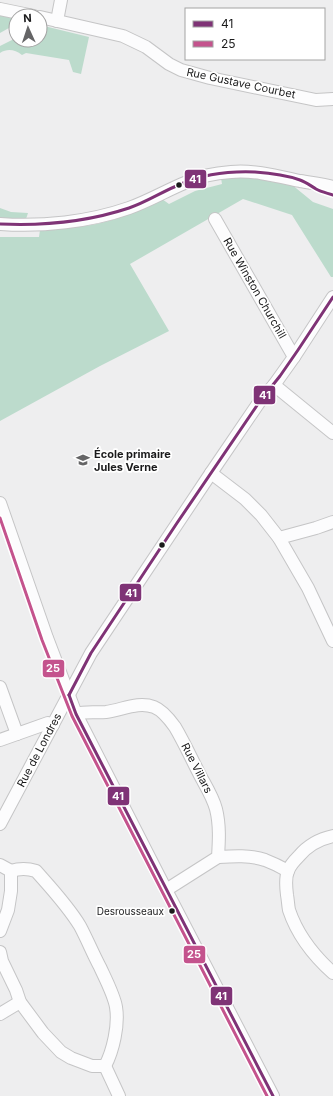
<svg xmlns="http://www.w3.org/2000/svg" width="333" height="1096" font-family="Inter,sans-serif">
<style>
.green{fill:#bcdbcc}
.lines{fill:none;stroke-linecap:round;stroke-linejoin:round}
.minor-casing{stroke:#c5c5c6;stroke-width:14}
.minor{stroke:#fcfcfd;stroke-width:12}
.bus-1-casing{stroke:#fff;stroke-width:6}
.bus-2-casing{stroke:#fff;stroke-width:6}
.bus-1{stroke:#7f3376;stroke-width:3}
.bus-2{stroke:#c4538d;stroke-width:3}
.bus-dot{fill:#1b1b1c;stroke:#fff;stroke-width:1.5}
.labels{text-anchor:middle;stroke-width:3.5;stroke-linejoin:round;paint-order:stroke}
.bus-label{font-size:10px;fill:#1b1b1c;stroke:#fff;text-anchor:end}
.street-label{font-size:11px;fill:#1b1b1c;stroke:#fff}
.poi-label{font-size:11px;font-weight:bold;fill:#1b1b1c;stroke:#fff;text-anchor:start}
.line-badge{stroke:#fff;stroke-width:1.5}
.badge-label{font-size:11px;text-anchor:middle;font-weight:bold;fill:#fff}
</style>
<rect width="100%" height="100%" fill="#eeeeef"/>
<g class="green">
<path d="M0,13L16,16V24L0,33Z"/>
<path d="M40,25L89,37L81,74L73,72L69,60L26,53L22,55C15,50 8,48 0,53V46L16,38V40H40Z"/>
<path d="M252,177L291,184L313,202L333,209V277H331L292,215L243,199L130,264L169,331L100,366L0,421V237H39L40,230C71,229 104,225 132,213C142,209 152,204 162,199L169,204L195,191L222,184L221,178Z"/>
<path d="M0,208L11,212L28,213L26,219L22,221L0,219Z"/>
</g>
<g class="lines">
<g class="minor-casing">
<g id="minor">
<path d="M0,9L34,16"/>
<path d="M40,17L123,36L146,47L169,64L181,70L210,78L316,100L333,99"/>
<path d="M57,21L61,0"/>
<path d="M215,219L294,357"/>
<path d="M0,224C42,227 89,222 129,208C149,201 167,190 187,182C200,176 217,173 231,172C255,170 277,176 300,181C311,183 322,184 333,187"/>
<path d="M274,385L333,433"/>
<path d="M211,473L245,499L261,515L279,538L308,588L333,641"/>
<path d="M0,503L47,638L76,714L166,890L273,1096"/>
<path d="M279,538L316,528L333,522"/>
<path d="M0,687L17,734"/>
<path d="M76,714C86,711 96,713 106,712C122,710 138,701 154,707C162,710 170,720 175,727C185,744 193,762 202,779C207,788 213,798 216,809C220,825 219,841 218,857L166,890"/>
<path d="M0,740L48,723L53,725"/>
<path d="M0,824L91,653L211,473L260,401L274,385L294,357L333,297"/>
<path d="M333,836C319,839 308,845 299,856C295,860 290,865 288,871C285,878 286,887 287,895C288,900 288,905 289,910C297,934 314,956 333,973"/>
<path d="M218,857C234,856 250,855 265,860C273,863 281,867 288,871"/>
<path d="M0,865L11,871"/>
<path d="M11,871C20,868 27,868 36,871C51,888 68,906 80,926C87,939 93,954 100,967C105,978 114,995 116,1007C119,1025 113,1051 105,1066"/>
<path d="M0,931L8,910L11,891V871"/>
<path d="M0,952L2,961L16,990L20,1002L43,1033L61,1052L71,1058L92,1066H105L119,1096"/>
<path d="M0,1014L20,1002"/>
</g>
</g>
<use href="#minor" class="minor"/>
<g class="bus-1-casing">
<g id="bus-1">
<path d="M0,224C44,226 87,222 129,208C147,202 163,191 181,184C204,174 230,171 255,172C270,173 286,175 300,180C306,182 311,186 316,189C321,192 327,193 333,195"/>
<path d="M69,695L91,653L177,523L260,401L280,376L298,350L333,297"/>
<path d="M69,695L76,714L273,1096"/>
</g>
</g>
<g class="bus-2-casing">
<path id="bus-2" d="M0,518L42,640L72,716L267,1096"/>
</g>
<use href="#bus-1" class="bus-1"/>
<use href="#bus-2" class="bus-2"/>
</g>
<defs>
<g id="school-bare" transform="scale(1.08)"><path d="M0-5L7-2L0 1L-7-2ZM-4 1L0 2.5L4 1V4Q0 6-4 4Z" fill="#656566" stroke="#fff" stroke-width="2.5" paint-order="stroke"/></g>
</defs>
<g fill-rule="evenodd">
<use href="#school-bare" x="83" y="460"/>
</g>
<g class="bus-dot">
<circle cx="179" cy="185" r="3.5"/>
<circle cx="162" cy="545" r="3.5"/>
<circle cx="172" cy="911" r="3.5"/>
</g>
<g class="labels">
<g class="bus-label">
<text x="164" y="915">Desrousseaux</text>
</g>
<g class="street-label">
<text transform="translate(241 83) rotate(12)" y="4">Rue Gustave Courbet</text>
<text transform="translate(255 288) rotate(60)" y="4">Rue Winston Churchill</text>
<text transform="translate(39 750) rotate(-62)" y="4">Rue de Londres</text>
<text transform="translate(197 768) rotate(63)" y="4">Rue Villars</text>
</g>
<g class="poi-label">
<text x="94" y="458">École primaire<tspan x="94" dy="13">Jules Verne</tspan></text>
</g>
</g>
<g class="line-badge">
<rect x="184" y="169" width="23" height="20" rx="4" fill="#7f3376"/>
<rect x="253" y="385" width="23" height="20" rx="4" fill="#7f3376"/>
<rect x="119" y="583" width="23" height="19" rx="4" fill="#7f3376"/>
<rect x="42" y="659" width="23" height="19" rx="4" fill="#c4538d"/>
<rect x="107" y="786" width="23" height="20" rx="4" fill="#7f3376"/>
<rect x="183" y="945" width="23" height="19" rx="4" fill="#c4538d"/>
<rect x="210" y="986" width="23" height="20" rx="4" fill="#7f3376"/>
</g>
<g class="badge-label">
<text x="195" y="183">41</text>
<text x="265" y="399">41</text>
<text x="131" y="597">41</text>
<text x="53" y="672">25</text>
<text x="118" y="800">41</text>
<text x="194" y="958">25</text>
<text x="221" y="1000">41</text>
</g>
<rect x="185" y="8" width="140" height="52" fill="#ffffff" stroke="#a4a4a4"/>
<rect x="193" y="21" width="20" height="6" fill="#7f3376" stroke="#a4a4a4"/>
<text x="221" y="28" font-size="12" fill="#1b1b1c">41</text>
<rect x="193" y="41" width="20" height="6" fill="#c4538d" stroke="#a4a4a4"/>
<text x="221" y="48" font-size="12" fill="#1b1b1c">25</text>
<g transform="translate(28 28) rotate(357)"><circle r="19" fill="#ffffff" stroke="#a4a4a4"/>
<path d="M0-3L7 15L0 10L-7 15Z" fill="#656566"/>
<text y="-6" font-size="11" font-weight="bold" text-anchor="middle" fill="#1b1b1c">N</text>
</g>
</svg>
